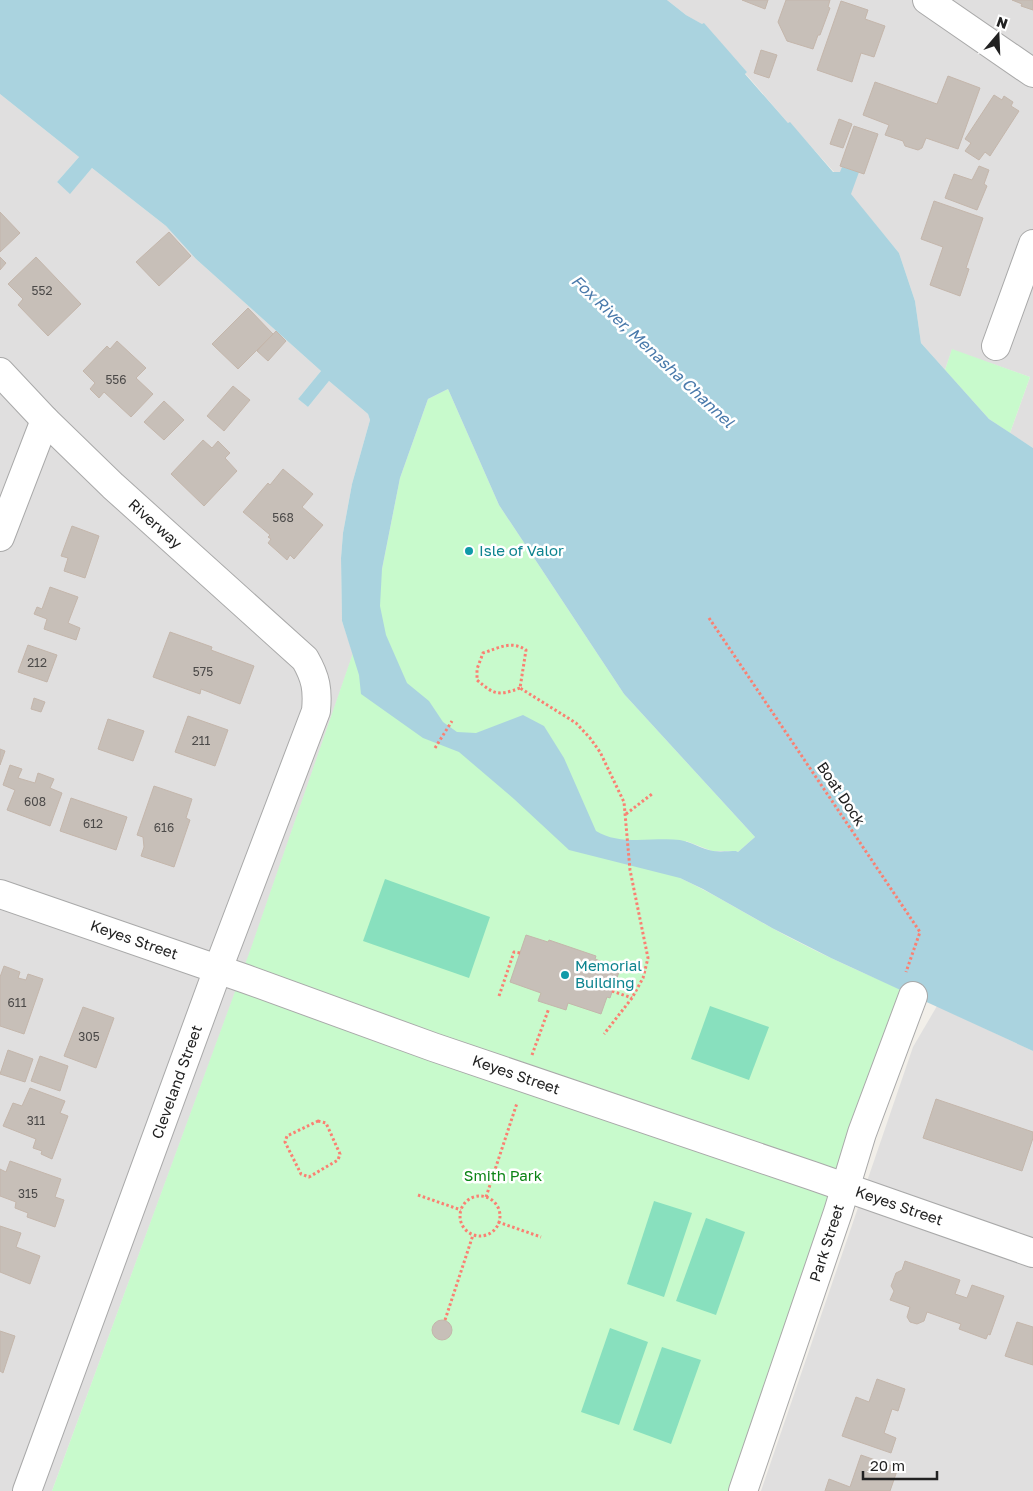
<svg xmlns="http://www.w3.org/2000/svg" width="1033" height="1491" font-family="'Golos Text',sans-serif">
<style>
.residential{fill:#e0dfdf}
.park{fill:#c8facc}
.pitch{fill:#88e0be}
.water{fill:#aad3df;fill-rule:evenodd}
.building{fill:#c7bfb8;stroke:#c4b6ab}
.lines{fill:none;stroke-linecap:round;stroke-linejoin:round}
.minor-casing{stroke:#a9a9a9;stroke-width:30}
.path{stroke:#fa8072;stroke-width:3;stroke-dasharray:2.5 2.5;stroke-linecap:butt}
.minor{stroke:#fff;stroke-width:28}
.culture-dot{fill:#0f9aa8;stroke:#fff;stroke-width:2}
.labels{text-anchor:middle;stroke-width:5;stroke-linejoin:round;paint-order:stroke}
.number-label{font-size:12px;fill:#4b4948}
.street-label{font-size:15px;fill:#222;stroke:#fff}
.culture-label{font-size:15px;fill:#0d838f;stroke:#fff;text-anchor:start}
.park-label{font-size:15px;fill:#0c8416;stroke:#fff}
.water-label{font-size:16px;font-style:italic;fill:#4a7aab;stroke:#fff}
</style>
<rect width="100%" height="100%" fill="#f2efe9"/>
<g class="residential">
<path d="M667,0H1033V448L1010,433L1030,377L952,350L945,370L921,343L915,301L899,253L850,194L840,172H834L790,123H788L745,73L747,72L704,24L703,25L686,15Z"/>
<path d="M0,94L79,157L57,182L70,193L92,168L166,226L196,259L321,371L298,399L308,407L329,381L368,414L370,420L352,484L343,533L341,558L342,621L353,654L250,952L52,1491H0Z"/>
<path d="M937,1006L1033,1051V1491H761L913,1047Z"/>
</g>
<g class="park">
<path d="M952,349L1030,377L1010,433L989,419L945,370Z"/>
<path d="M448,389L499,505L624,694L755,837L738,852L736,851H712L686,841L680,878C712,893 741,911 772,928C813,951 857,970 900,989L728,1491H52L251,948L382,569L400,478L428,399Z"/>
</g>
<g class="pitch">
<path d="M385,879L490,917L469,978L363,941Z"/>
<path d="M710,1006L769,1027L749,1080L691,1059Z"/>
<path d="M654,1201L692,1213L664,1297L627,1284Z"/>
<path d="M706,1218L745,1232L716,1315L676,1301Z"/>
<path d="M610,1328L648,1342L619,1425L581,1412Z"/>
<path d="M662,1347L701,1360L671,1444L633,1430Z"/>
</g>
<path class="water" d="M0,0H667L686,15L702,24L704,23L747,72L745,74L788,123L790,122L833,172H840L842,167L859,172L851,194L899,253L915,301L921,343L989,419L1033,448V1051L831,958L772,928L703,889L680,878L569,850L514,799L459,752L423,738L361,694L359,675L342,621L341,558L343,533L352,484L370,420L368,414L329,381L308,407L298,399L321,371L196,259L166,226L92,168L70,194L57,182L79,157L0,94ZM448,389L499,505L624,694L755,837L738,852L736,851C729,851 720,852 713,851C702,849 691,842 680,840C653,837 620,846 596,831L564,758L544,726L523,715L476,733L457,732L443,722L429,701L407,683L386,635L380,606L382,569L400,478L428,399Z"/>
<g class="building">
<path d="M742,0H768L765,9Z"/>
<path d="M786,0H830L828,7L830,8L820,35H818L813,49L787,41L778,22Z"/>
<path d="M1012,0H1033V10L1021,6L1022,4Z"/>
<path d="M841,1L868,10L865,19L885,26L874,57L861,53L852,82L817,70Z"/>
<path d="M761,50L777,55L769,78L754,73Z"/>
<path d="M948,76L980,88L958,149L926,138L922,148L918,150L905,146L903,141L885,135L889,125L863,115L875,82L937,104Z"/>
<path d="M994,95L1002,100L1004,96L1013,102L1011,106L1019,111L990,156L985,152L979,160L965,151L971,143L965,139Z"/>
<path d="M839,119L852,124L843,148L830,144Z"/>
<path d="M854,126L878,134L864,174L840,166Z"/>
<path d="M979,166L989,170L984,184L987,186L977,210L945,198L954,174L972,180Z"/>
<path d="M934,201L983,218L966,268L969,269L960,296L930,285L943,247L921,239Z"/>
<path d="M0,212L20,233L0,252Z"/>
<path d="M169,232L191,256L159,286L136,262Z"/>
<path d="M0,257L6,263L0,270Z"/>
<path d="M36,257L81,304L48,336L18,305L23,299L8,284Z"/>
<path d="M248,308L273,334L238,369L212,344Z"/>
<path d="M276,331L286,341L268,361L257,351Z"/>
<path d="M117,341L146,368L136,378L153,394L131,417L104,392L99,398L90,389L95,383L83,371L107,346L110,349Z"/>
<path d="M233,386L250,400L224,431L207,416Z"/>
<path d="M164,401L184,420L164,440L144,422Z"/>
<path d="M203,440L212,448L218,441L230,453L225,458L237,471L204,506L171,474Z"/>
<path d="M283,469L313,494L302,507L323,525L294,559L290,555L287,560L268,543L271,539L268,537L270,535L243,512L268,483L270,485Z"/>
<path d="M72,526L99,536L85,578L64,571L68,558L61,556Z"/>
<path d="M50,587L78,597L68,623L80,628L76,640L44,629L47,619L34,614L37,607L42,609Z"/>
<path d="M170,632L212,647L211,650L254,666L240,704L201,689L200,694L153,677Z"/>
<path d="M28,645L57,655L47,682L18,672Z"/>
<path d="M34,698L45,702L41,712L31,709Z"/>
<path d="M188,716L228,730L215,766L175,752Z"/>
<path d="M108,719L144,731L133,761L98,749Z"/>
<path d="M0,749L5,751L0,765Z"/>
<path d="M10,765L22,769L18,778L35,783L38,773L54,779L50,788L62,793L50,826L7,810L15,790L3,785Z"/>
<path d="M154,786L192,799L186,818L190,820L174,867L141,856L144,847L143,837L137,835Z"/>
<path d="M71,798L127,817L116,850L60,831Z"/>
<path d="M526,935L548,942L549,940L596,956L595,959L620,969L610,998L607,997L601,1014L568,1003L566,1010L538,1001L541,993L510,982Z"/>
<path d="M4,966L20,972L18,978L26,980L28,974L43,979L24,1034L0,1026V977Z"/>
<path d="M83,1007L114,1018L96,1068L64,1056Z"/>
<path d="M8,1050L33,1059L25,1082L0,1074Z"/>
<path d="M40,1056L68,1066L60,1091L31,1081Z"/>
<path d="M30,1088L65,1101L60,1113L68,1116L52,1159L41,1154L42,1151L33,1148L36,1139L3,1126L13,1103L22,1106Z"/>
<path d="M936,1099L1033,1132V1138L1022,1171L923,1138Z"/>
<path d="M10,1161L61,1179L55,1197L64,1200L55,1227L27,1217L28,1213L15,1208L16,1202L0,1196V1169L6,1172Z"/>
<path d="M0,1226L21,1233L16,1247L40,1256L30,1284L0,1272Z"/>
<path d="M905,1261L960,1280L955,1294L967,1298L972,1285L1004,1296L990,1335L988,1334L986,1339L959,1329L961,1324L927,1312L924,1321L917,1324L910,1322L907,1317L910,1307L890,1300L894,1291L891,1286L896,1273L902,1270Z"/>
<circle cx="442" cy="1330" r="10"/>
<path d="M1017,1322L1033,1327V1365L1005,1356Z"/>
<path d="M0,1331L15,1336L3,1373L0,1371Z"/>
<path d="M877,1379L905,1389L898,1411L892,1409L884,1433L896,1438L891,1453L842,1436L856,1397L869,1402Z"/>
<path d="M861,1455L898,1468L890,1491H825L829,1479L850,1487Z"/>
</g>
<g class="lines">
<g class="minor-casing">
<g id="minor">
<path d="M927,0L1033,73"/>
<path d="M996,346L1033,244"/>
<path d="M0,372L45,420L113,486L305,659C316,678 318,690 316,711L218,969L27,1491"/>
<path d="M0,537L45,420"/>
<path d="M0,894L246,979L433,1047L813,1176L1033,1253"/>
<path d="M743,1491L838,1212L862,1133L913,996"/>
</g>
</g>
<g class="path">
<path d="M709,618L920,932L906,972"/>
<path d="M520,688C499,696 494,695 477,680V669L483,653C499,648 511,640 526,650L520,688L576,723L590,738L600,752L624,802L630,870L648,958L643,978L632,998L604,1034"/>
<path d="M435,748L452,721"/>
<path d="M626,814L652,794"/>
<path d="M612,991L632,998"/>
<path d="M499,996L514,952L520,953"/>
<path d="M532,1055L549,1008"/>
<path d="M318,1121L326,1123L340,1154L338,1160L309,1177L301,1174L285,1142L287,1136Z"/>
<path d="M418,1195L461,1210"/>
<circle cx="480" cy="1216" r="20"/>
<path d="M486,1197L517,1103"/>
<path d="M498,1222L541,1237"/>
<path d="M445,1320L473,1235"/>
</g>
<use href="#minor" class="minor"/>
</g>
<g class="culture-dot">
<circle cx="469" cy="551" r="5"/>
<circle cx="565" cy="975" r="5"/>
</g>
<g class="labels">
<g class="number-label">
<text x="42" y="295">552</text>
<text x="116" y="384">556</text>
<text x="283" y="522">568</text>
<text x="37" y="667">212</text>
<text x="203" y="676">575</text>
<text x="201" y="745">211</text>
<text x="35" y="806">608</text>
<text x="93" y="828">612</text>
<text x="164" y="832">616</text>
<text x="17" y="1007">611</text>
<text x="89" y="1041">305</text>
<text x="36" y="1125">311</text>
<text x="28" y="1198">315</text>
</g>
<g class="street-label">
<text transform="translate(155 524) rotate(42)" y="5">Riverway</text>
<text transform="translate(841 794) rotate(56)" y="5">Boat Dock</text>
<text transform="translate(134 940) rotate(19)" y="5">Keyes Street</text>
<text transform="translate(516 1075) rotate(19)" y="5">Keyes Street</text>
<text transform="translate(177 1082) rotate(-70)" y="5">Cleveland Street</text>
<text transform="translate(899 1206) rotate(19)" y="5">Keyes Street</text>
<text transform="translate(827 1243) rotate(-72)" y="5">Park Street</text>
</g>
<g class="culture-label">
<text x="479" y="556">Isle of Valor</text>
<text x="575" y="971">Memorial<tspan x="575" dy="17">Building</tspan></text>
</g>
<g class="park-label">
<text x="503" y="1181">Smith Park</text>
</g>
<g class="water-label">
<text transform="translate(653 351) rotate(43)" y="6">Fox River, Menasha Channel</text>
</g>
</g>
<g transform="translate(998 35) rotate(19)" stroke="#ffffff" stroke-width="4" paint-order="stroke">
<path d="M0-4L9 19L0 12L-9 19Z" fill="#222222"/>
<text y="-8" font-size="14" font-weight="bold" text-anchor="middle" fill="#222222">N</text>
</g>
<path d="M863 1471v8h74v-8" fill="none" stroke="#222222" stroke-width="2.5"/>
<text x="870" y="1471" font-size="15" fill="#222222" stroke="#ffffff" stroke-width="4" paint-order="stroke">20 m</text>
</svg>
